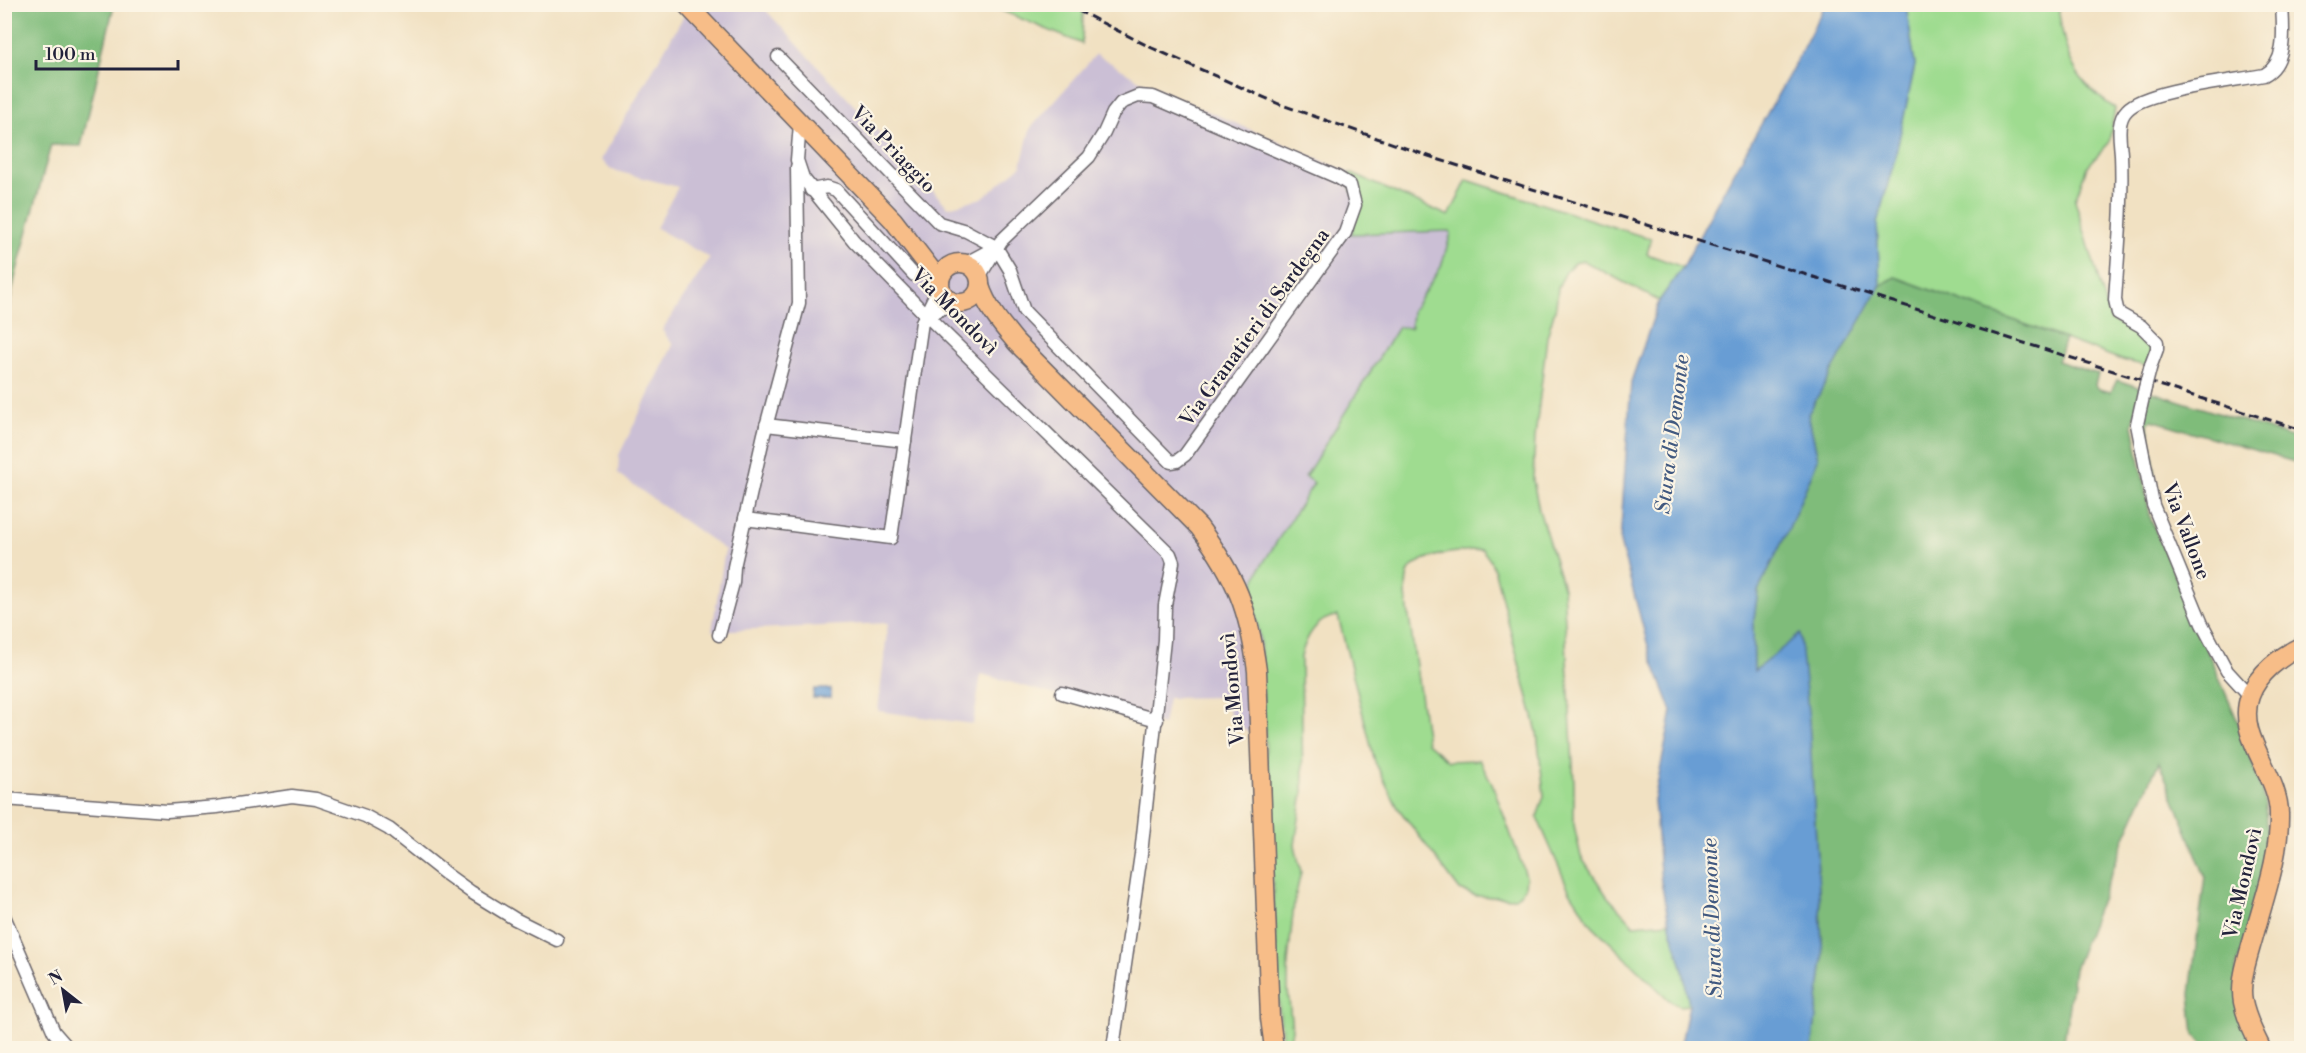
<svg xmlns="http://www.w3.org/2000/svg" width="2306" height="1053" font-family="'Libre Bodoni',serif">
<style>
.industrial{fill:#cbbfd5}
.green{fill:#9fdc90;stroke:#607f66;stroke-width:1.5}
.forest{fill:#7fbc7a;stroke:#506f5a;stroke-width:1.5}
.water{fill:#679dd4;stroke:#446088;stroke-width:1.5}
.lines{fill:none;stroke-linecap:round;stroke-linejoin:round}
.street-casing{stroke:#6a656a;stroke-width:15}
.primary-casing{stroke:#6a656a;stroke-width:21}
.street{stroke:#fff;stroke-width:12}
.primary{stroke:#f7bd88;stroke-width:18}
.rail{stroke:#22223b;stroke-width:3;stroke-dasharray:9 4.5;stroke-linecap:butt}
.street-bridge-casing{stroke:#6a656a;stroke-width:15;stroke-linecap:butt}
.street-bridge{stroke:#fff;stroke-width:12}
.labels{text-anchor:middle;stroke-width:4.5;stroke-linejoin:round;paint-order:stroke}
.street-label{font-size:20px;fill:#22223b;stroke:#fcf5e5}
.water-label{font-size:21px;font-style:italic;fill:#415980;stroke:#fcf5e5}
</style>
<rect width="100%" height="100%" fill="#fcf5e5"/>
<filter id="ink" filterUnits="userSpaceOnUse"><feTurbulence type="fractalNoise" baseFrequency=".0167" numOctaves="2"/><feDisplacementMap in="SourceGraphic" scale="12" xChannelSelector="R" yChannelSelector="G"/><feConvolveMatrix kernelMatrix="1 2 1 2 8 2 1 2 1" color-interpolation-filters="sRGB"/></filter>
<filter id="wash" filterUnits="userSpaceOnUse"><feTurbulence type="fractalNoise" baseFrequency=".008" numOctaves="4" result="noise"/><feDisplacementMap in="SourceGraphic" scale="24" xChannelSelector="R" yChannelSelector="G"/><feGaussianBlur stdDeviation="1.35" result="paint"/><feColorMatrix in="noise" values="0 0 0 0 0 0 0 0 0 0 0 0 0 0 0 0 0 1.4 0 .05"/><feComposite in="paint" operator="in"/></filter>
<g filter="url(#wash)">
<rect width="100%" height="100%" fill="#f1e1c2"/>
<path class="industrial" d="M690,5H761L948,207L982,198L1021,166L1030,129L1096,54L1141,81L1182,100L1449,216L1451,233L1441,267L1413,311L1412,329L1306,477L1314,483L1260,568L1251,592L1260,638L1250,732L1234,723L1223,697L1168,698L1163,725L981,674L973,724L878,711L888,623L712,631L725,550L618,474L619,455L673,345L662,330L710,258L656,228L678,187L612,170L601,160Z"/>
<g class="green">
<path d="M988,5H1087L1083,15L1082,44Z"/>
<path d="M1906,5H2058C2064,53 2072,81 2115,108L2109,143L2087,167L2075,200L2111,321L2138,330L2151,340L2152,350L2147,366L2122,360L1895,277L1880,286L1877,223L1895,158L1915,65Z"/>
<path d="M1350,173L1449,216L1467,180L1651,239L1647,254L1683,267L1659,301L1584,261L1574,263L1567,270L1558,287L1556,306L1547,337L1535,438L1533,480L1539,510L1563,587L1574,783V825L1581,857L1607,896L1634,925L1669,922L1683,970L1689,1005L1680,1006L1669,1000L1592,925L1569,890L1537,817L1544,796L1537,732L1495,572L1490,560L1482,549C1464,551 1425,554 1412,567C1406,573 1406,586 1406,595L1427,743L1448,761L1479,760L1492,783L1526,876L1525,888L1515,898L1476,896L1460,890L1398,808L1375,762L1338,616C1316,617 1305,639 1301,657L1303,792L1295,845L1301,872L1294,903L1288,963V990L1292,1030L1288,1048H1283L1279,1008L1260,638L1251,593L1260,568L1314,483L1305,477L1398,327L1411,328L1412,311L1441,267L1451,233L1450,231L1351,234C1361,205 1358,202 1344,176Z"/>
</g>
<g class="forest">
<path d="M5,4L114,5L81,146L51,145L15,278L5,326Z"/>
<path d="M1895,277L2065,339L2057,361L2098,374L2095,385L2099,389L2111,392L2117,380L2141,388L2133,425L2151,520L2244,736L2265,803L2267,839L2264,869L2236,969L2253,1048H2207L2194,1034L2190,994L2205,876L2159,762L2126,835L2074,969L2063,1048H1812L1823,959L1809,721L1754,672L1753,625L1758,591L1788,530L1818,459L1808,414L1880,286Z"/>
<path d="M2149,391L2301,440V464L2152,420L2148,423V428L2155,470L2154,475L2150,478L2141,421Z"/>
</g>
<g class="water">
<path d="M1825,5H1906L1915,65L1895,158L1877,223L1880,286L1808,414L1818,459L1788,530L1758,591L1753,625L1754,671L1800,634L1809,721L1823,959L1812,1048H1680L1689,1005L1683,970L1669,922L1661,882L1654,801L1672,711L1651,657L1620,542L1631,382L1659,301L1683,267L1720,197L1790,73Z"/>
<path d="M814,689H831V698H813Z"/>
</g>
</g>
<g filter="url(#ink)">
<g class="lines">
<g class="street-casing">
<g id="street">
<path d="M778,57L939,223L966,231L996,247L1010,270L1024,311L1171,462L1177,461L1185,455L1345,233L1355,205L1350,185L1337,177L1153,97L1138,96L1121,103L1113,113L1104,133L1089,157L1001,241L979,277"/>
<path d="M800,124L797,160L803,178L854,241L927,316L1170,554L1173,562L1172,569L1165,605L1164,640L1141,854L1113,1048"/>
<path d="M811,190L827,187L836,190L914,275"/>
<path d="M966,263L996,247"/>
<path d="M927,316L955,302"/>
<path d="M2151,365L2157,349V342L2141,326L2118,313L2115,300C2118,252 2123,203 2121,154C2120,140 2116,121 2127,110C2145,90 2234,81 2264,75C2288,63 2283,28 2282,4"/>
<path d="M2145,388L2137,424L2153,505L2202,624L2227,671L2250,696"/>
<path d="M766,425L905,441"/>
<path d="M745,519L891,538L922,322L940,285"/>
<path d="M719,635L733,583L734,567L764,434L799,303L797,167"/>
<path d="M1062,693L1157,720"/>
<path d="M4,799L167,811L217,807L292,796L316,799L365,816L389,829L446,874L471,892L515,919L557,940"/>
<path d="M4,916L54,1032L68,1048"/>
</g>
</g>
<g class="primary-casing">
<g id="primary">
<path d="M686,4L893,220L940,281"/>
<circle cx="960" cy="283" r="20"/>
<path d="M980,286C987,308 1002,325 1016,342L1199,527C1236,577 1249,609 1257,671L1270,1018L1274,1048"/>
<path d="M2261,1048C2254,1034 2246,1018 2243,1002C2239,982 2248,957 2253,939C2264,898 2280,856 2279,814C2279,773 2235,737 2250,696C2258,673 2281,656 2302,646"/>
</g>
</g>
<use href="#street" class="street"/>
<use href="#primary" class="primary"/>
<path class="rail" d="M1065,4L1152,48L1279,104L1440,160L2302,430"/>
<g class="street-bridge-casing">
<path id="street-bridge" d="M2145,388L2151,365"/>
</g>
<use href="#street-bridge" class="street-bridge"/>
</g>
</g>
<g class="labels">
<g class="street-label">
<text transform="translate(894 149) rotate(46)" y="7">Via Priaggio</text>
<text transform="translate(955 311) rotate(45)" y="7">Via Mondovì</text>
<text transform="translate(1254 327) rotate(-54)" y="7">Via Granatieri di Sardegna</text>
<text transform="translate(2187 531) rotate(69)" y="7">Via Vallone</text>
<text transform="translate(1232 689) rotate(-95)" y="7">Via Mondovì</text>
<text transform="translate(2242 883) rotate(-77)" y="7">Via Mondovì</text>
</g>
<g class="water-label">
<text transform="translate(1672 434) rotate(-83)" y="7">Stura di Demonte</text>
<text transform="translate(1712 918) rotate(-92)" y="7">Stura di Demonte</text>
</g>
</g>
<rect width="2306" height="1053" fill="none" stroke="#fcf5e5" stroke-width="24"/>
<g transform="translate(63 990) rotate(329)" stroke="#fcf5e5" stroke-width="4.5" paint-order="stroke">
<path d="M0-4.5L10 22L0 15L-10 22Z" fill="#22223b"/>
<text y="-9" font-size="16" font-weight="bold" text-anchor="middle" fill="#22223b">N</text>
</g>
<path d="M36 60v9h142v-9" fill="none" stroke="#22223b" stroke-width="3"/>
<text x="45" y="60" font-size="18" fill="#22223b" stroke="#fcf5e5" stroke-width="4.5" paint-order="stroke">100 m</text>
</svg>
